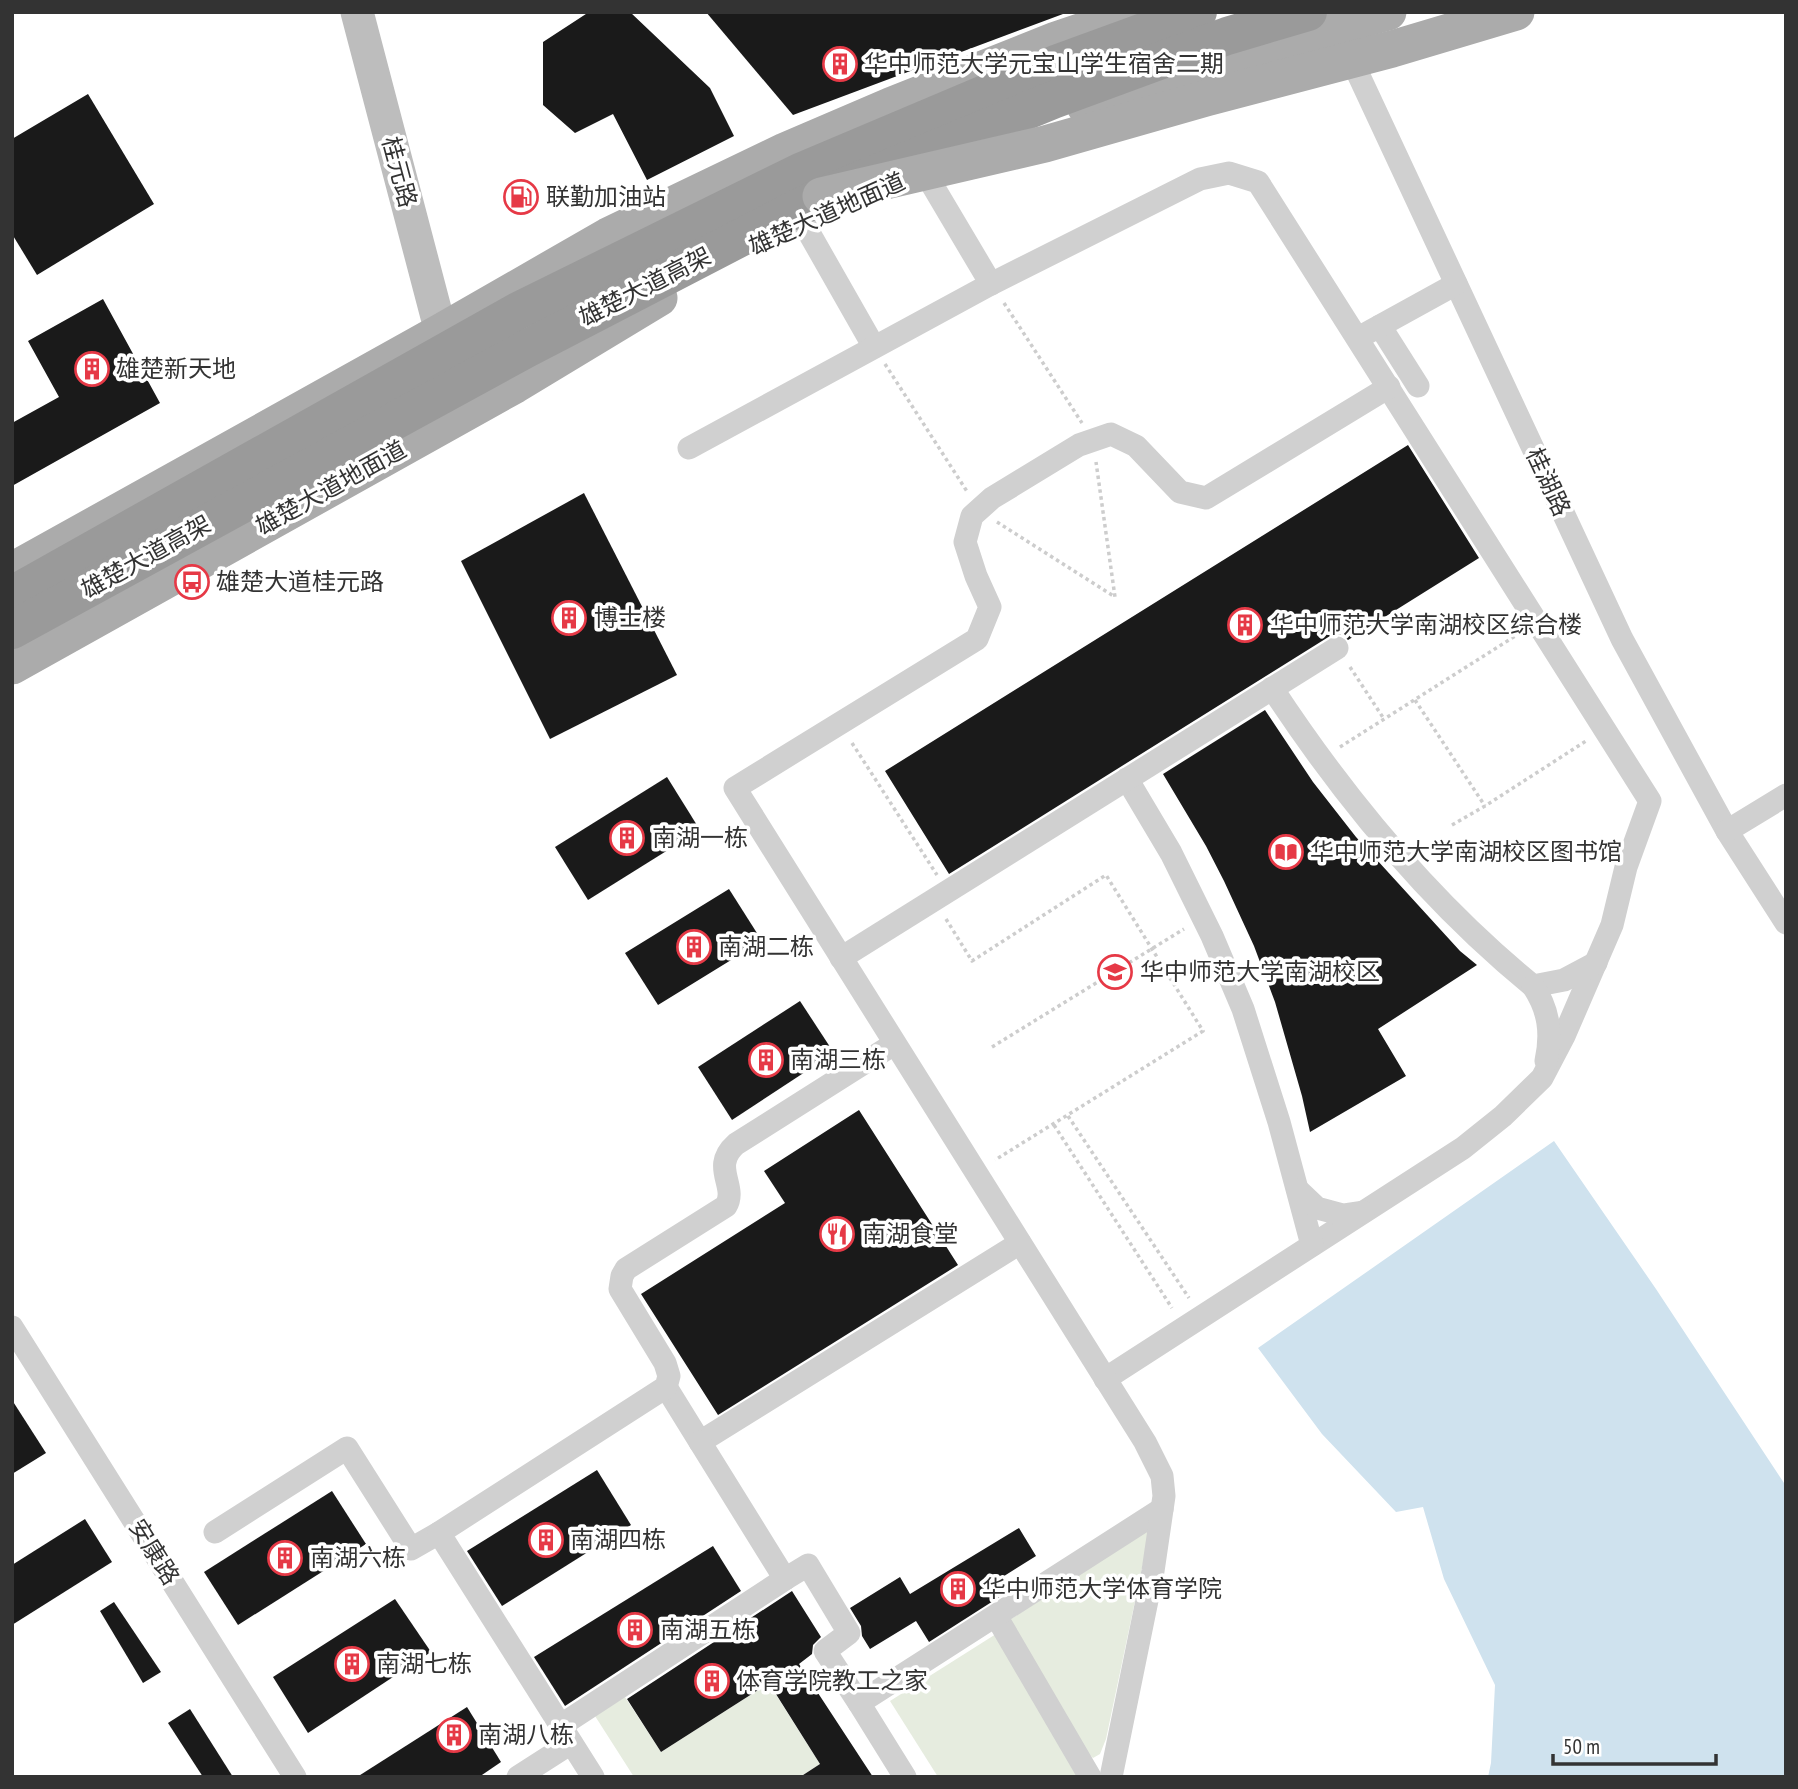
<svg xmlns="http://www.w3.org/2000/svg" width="1798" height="1789" font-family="'PT Sans Narrow','Noto Sans SC',sans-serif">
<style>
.green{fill:#e6ecdf}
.water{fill:#cfe2ee}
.building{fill:#1a1a1a}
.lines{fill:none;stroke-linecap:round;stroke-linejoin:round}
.path{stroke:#cdcdcd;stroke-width:3.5;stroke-dasharray:3.5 3.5;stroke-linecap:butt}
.street{stroke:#d0d0d0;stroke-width:23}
.secondary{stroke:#bdbdbd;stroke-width:33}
.primary{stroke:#ababab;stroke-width:37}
.highway{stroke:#9a9a9a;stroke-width:38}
.primary-bridge{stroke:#ababab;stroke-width:37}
.labels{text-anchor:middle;stroke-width:7;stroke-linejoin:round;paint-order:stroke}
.poi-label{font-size:24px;fill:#333;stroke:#fff;text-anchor:start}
.street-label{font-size:24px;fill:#333;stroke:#fff}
</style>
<rect width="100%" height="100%" fill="#fff"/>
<g class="green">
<path d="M1147,1531V1544L1106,1739L1100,1754L1093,1758L1085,1751L1010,1626L1011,1619Z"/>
<path d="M996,1634L1080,1777H938L890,1701Z"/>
<path d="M799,1664L802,1670L773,1690L820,1764L800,1777H634L595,1716L625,1697L661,1752Z"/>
</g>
<path class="water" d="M1554,1141L1656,1289L1786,1486V1777H1488L1491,1763L1495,1685L1444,1579L1423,1507L1396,1512L1322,1434L1258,1348Z"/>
<g class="building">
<path d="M589,12H630L710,88L734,136L647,180L613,114L575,133L543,105V42Z"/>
<path d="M706,12H1063V14L793,115Z"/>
<path d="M88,94L154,204L37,275L12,234V139Z"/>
<path d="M103,299L160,403L12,486V423L59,397L28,341Z"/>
<path d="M1408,445L1479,558L1348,640L1343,635L1337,634L1330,636L949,874L885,771Z"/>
<path d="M584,493L677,675L550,739L461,561Z"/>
<path d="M1265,710L1313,782L1356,837L1460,951L1477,965L1378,1029L1406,1076L1310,1132L1302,1096L1275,1002L1254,946L1224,881L1206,846L1163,774Z"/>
<path d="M667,777L700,830L588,900L555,847Z"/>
<path d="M729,889L762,941L658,1005L625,953Z"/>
<path d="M800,1001L834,1053L732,1120L698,1067Z"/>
<path d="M859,1110L958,1265L718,1415L641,1294L785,1203L764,1171Z"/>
<path d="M12,1400L46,1453L12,1474Z"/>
<path d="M597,1470L631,1525L502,1606L467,1551Z"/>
<path d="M332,1491L366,1544L238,1625L204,1572Z"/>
<path d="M85,1519L112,1562L12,1625V1565Z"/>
<path d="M1019,1528L1036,1556L993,1583L1001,1596L929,1642L916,1621L870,1649L862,1636L861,1626L850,1608L900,1577L910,1594Z"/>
<path d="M713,1546L741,1591L565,1706L534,1657Z"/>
<path d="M792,1591L821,1637L813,1645L812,1654L799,1664L873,1777H800L820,1764L769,1683L661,1752L627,1699Z"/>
<path d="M395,1599L431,1652L308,1733L273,1677Z"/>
<path d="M114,1602L161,1672L143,1683L100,1611Z"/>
<path d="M467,1707L501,1762L479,1777H357Z"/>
<path d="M190,1709L233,1777H203L168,1723Z"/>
</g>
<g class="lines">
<g class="path">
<path d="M1004,303L1082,423"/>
<path d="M885,364L968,493"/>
<path d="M997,522L1115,597L1096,462"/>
<path d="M1350,667L1384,719"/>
<path d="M1415,700L1485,806"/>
<path d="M852,743L937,875"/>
<path d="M1340,747L1520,633"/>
<path d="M1452,825L1485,806L1586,741"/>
<path d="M946,919L972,961L1106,875L1203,1031L995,1160"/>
<path d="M992,1047L1184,929"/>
<path d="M1068,1116L1189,1298"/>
<path d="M1054,1125L1172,1308"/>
</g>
<g class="street">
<path d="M1346,48L1622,639L1727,831L1786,923"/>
<path d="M924,171L991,284"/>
<path d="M804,224L874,347"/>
<path d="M1380,326L1418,386"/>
<path d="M1358,338L1456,284"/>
<path d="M689,448L991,284L1200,179L1229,173L1258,182L1650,801L1626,867L1612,925L1564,1036L1542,1078L1503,1116L1463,1148L1105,1379"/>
<path d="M1272,688C1345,799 1430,902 1533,986L1564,980L1596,963"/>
<path d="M1127,779L1171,853L1212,936L1243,1009L1279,1122L1312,1245"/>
<path d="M1727,831L1786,795"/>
<path d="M841,958L1337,648"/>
<path d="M1533,986C1549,1010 1552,1033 1546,1061"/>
<path d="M1298,1190L1317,1208L1343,1215L1363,1212"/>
<path d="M12,1327L295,1777"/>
<path d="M666,1387L700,1442L1020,1243"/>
<path d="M215,1532L347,1448L411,1549L439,1533"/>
<path d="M785,1579L808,1565L849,1633L825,1651L859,1703"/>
<path d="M996,1616L1090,1777"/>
<path d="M560,1726L785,1579L700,1442"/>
<path d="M518,1777L571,1743"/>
<path d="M593,1777L439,1533L666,1387L669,1376L665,1363L620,1289L622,1276L626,1269L726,1206C738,1186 710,1167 736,1144L894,1044"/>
<path d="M905,1777L859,1703L1162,1509"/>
<path d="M1111,1777L1153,1571L1164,1496L1162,1476L1145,1442L735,788L977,639L990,607L976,576L965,542L972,516L992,498L1079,445L1111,434L1136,446L1180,492L1206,498L1389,387"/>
</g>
<path class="secondary" d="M357,12L441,332"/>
<g class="primary">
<path d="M1085,106L1336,27L1388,12"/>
<path d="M12,571L441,332L608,236L785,151L890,106L1056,40L1139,12"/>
<path d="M12,666L515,385L659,298"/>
</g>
<g class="highway">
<path d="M12,595L518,311L800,172L1058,63L1198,12"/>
<path d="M12,630L526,349L821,196L1053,100L1227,36L1308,12"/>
</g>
<path class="primary-bridge" d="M821,196L1045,144L1206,98L1392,49L1516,12"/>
</g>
<defs>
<g id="building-ring" transform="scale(1.75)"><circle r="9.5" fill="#fff" stroke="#e63946" stroke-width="1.5"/><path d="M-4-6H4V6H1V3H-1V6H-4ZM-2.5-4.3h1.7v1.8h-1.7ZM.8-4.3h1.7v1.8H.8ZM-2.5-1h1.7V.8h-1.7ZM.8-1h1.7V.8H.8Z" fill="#e63946"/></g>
<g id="fuel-ring" transform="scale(1.75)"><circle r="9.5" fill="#fff" stroke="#e63946" stroke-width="1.5"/><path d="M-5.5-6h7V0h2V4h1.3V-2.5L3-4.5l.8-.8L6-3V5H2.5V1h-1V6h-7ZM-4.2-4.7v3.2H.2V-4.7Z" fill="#e63946"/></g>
<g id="bus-ring" transform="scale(1.75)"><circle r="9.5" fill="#fff" stroke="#e63946" stroke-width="1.5"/><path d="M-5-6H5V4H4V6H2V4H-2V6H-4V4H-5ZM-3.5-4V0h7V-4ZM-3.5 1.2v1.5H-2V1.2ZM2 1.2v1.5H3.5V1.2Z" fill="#e63946"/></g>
<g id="library-ring" transform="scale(1.75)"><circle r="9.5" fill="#fff" stroke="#e63946" stroke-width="1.5"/><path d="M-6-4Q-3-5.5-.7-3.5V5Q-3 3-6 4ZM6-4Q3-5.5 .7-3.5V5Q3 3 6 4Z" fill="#e63946"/></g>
<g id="university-ring" transform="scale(1.75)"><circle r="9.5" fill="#fff" stroke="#e63946" stroke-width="1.5"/><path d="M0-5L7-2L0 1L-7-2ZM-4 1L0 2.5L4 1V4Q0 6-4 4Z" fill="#e63946"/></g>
<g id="restaurant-ring" transform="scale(1.75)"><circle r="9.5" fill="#fff" stroke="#e63946" stroke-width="1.5"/><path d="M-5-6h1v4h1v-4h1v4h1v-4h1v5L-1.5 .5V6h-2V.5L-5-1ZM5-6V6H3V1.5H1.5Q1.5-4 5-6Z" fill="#e63946"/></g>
</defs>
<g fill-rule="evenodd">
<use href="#building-ring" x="840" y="64"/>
<use href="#fuel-ring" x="521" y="197"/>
<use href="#building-ring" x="92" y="369"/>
<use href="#bus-ring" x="192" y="582"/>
<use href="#building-ring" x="569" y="618"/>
<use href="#building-ring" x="1245" y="625"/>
<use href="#building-ring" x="627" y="838"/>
<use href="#library-ring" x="1286" y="852"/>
<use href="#building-ring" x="694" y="947"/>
<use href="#university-ring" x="1115" y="972"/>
<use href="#building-ring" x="766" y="1060"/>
<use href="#restaurant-ring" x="837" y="1234"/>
<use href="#building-ring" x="546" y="1540"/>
<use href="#building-ring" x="285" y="1558"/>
<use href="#building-ring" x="958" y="1589"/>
<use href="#building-ring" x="635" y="1630"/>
<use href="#building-ring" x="352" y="1664"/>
<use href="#building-ring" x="712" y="1681"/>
<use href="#building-ring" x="454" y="1735"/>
</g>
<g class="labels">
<g class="poi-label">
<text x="864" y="72">华中师范大学元宝山学生宿舍二期</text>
<text x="546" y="205">联勤加油站</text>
<text x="116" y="377">雄楚新天地</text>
<text x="216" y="590">雄楚大道桂元路</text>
<text x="594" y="626">博士楼</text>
<text x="1270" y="633">华中师范大学南湖校区综合楼</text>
<text x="652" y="846">南湖一栋</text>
<text x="1310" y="860">华中师范大学南湖校区图书馆</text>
<text x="718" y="955">南湖二栋</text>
<text x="1140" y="980">华中师范大学南湖校区</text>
<text x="790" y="1068">南湖三栋</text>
<text x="862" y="1242">南湖食堂</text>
<text x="570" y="1548">南湖四栋</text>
<text x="310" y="1566">南湖六栋</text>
<text x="982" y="1597">华中师范大学体育学院</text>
<text x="660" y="1638">南湖五栋</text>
<text x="376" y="1672">南湖七栋</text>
<text x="736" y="1689">体育学院教工之家</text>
<text x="478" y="1743">南湖八栋</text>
</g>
<g class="street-label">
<text transform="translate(399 172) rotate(75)" y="8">桂元路</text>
<text transform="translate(827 214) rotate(-24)" y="8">雄楚大道地面道</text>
<text transform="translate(645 287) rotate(-27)" y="8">雄楚大道高架</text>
<text transform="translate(1548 482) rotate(65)" y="8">桂湖路</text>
<text transform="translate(331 488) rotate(-29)" y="8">雄楚大道地面道</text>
<text transform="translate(146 557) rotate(-29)" y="8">雄楚大道高架</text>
<text transform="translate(154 1552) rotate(58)" y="8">安康路</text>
</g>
</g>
<rect width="1798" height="1789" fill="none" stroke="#333333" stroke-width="28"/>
<path d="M1553 1754v10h163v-10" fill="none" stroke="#333333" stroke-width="3.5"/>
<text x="1563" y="1754" font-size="21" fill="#333333" stroke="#ffffff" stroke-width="5" paint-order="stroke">50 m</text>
</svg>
